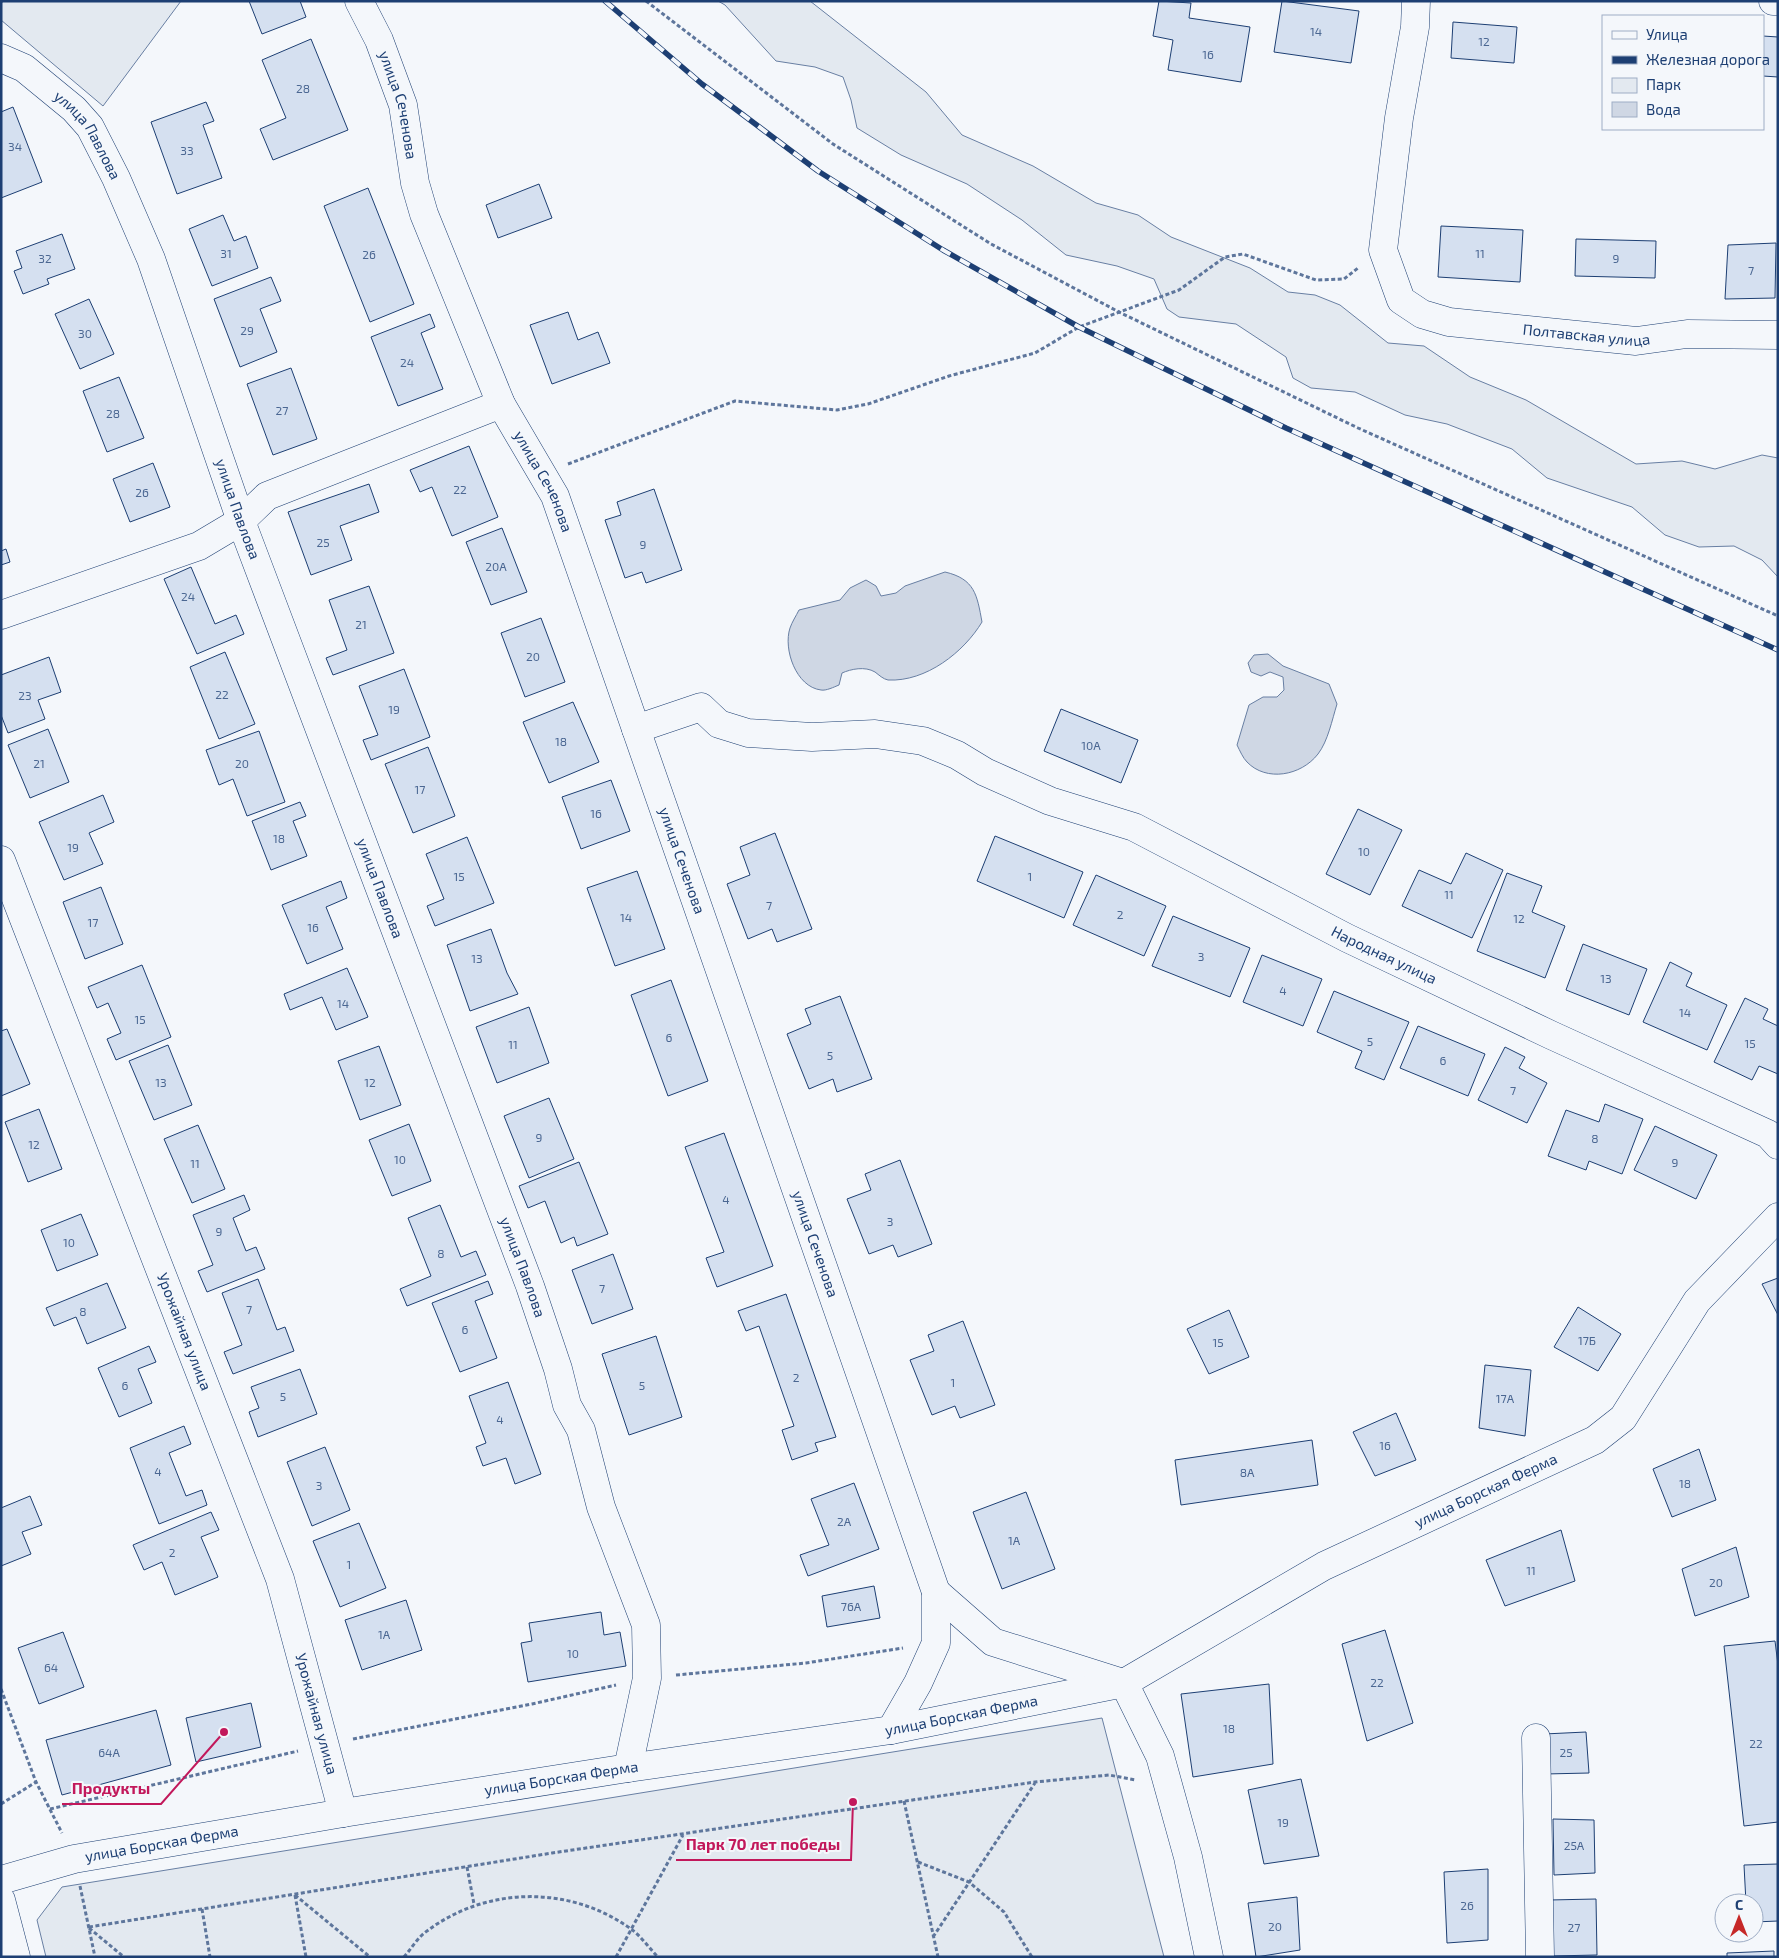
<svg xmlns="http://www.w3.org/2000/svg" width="1779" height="1958" font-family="'Exo 2',sans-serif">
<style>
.green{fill:#e3e9f0;stroke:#687fa3}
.water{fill:#cfd7e4;stroke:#687fa3}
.building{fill:#d5e0f0;stroke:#1d3f73}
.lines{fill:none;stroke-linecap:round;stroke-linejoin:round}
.minor-casing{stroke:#1d3f73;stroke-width:29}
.path{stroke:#5e769c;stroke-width:3;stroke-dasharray:4 2.5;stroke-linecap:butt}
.minor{stroke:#f4f7fb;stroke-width:28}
.rail-casing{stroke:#1d3f73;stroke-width:5.5}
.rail{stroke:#f4f7fb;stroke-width:4;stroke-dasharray:11;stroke-linecap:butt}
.labels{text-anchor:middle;stroke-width:4;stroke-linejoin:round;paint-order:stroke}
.number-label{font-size:12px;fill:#4b6792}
.street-label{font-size:15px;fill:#1d3f73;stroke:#f4f7fb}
.leader{fill:none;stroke:#c2185b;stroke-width:2}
.callout-dot{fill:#c2185b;stroke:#f4f7fb;stroke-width:2}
.callout-label{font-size:16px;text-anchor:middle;font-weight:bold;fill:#c2185b;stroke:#f4f7fb;stroke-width:4;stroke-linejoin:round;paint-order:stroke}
</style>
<rect width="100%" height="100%" fill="#f4f7fb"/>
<g class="green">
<path d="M3,1H181L103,106L1,20V4Z"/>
<path d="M718,1H810L926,92L962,135L1033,166L1096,203L1138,215L1171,237L1250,268L1288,292L1315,295L1340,305L1388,343L1424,346L1470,377L1526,400L1636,464L1682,461L1715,469L1762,455L1778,458V577L1762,560L1734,546L1699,547L1665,535L1632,507L1547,478L1512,449L1447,424L1405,415L1355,392L1311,388L1293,378L1286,357L1236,324L1179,317L1167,309L1154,279L1117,266L1066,255L1022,220L967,184L901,155L857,128L851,100L843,77L815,67L776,61L725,5Z"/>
<path d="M1102,1718L1164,1957H46L37,1920L62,1887Z"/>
</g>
<g class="water">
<path d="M945,572C975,579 977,595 982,622C964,652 926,682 888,680C883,679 879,675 875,672C865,666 851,669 842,673L839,685C834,687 826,691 821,690C796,687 783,649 790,628C792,622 796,616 799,610L840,600L850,588L866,580L876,586L881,596L896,593L905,586Z"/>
<path d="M1268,654L1283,666L1329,684L1337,704C1332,720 1328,741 1318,754C1301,776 1266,782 1247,762C1243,758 1240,751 1237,745L1249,705L1263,697H1277L1284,690L1283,677L1270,672L1261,676L1251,672L1248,663L1254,655Z"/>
</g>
<g class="building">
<path d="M249,1H300L306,17L262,34Z"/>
<path d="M1159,1L1191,3L1189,18L1250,27L1241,82L1168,70L1173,40L1153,36Z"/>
<path d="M1282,1L1359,11L1351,63L1274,52Z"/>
<path d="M1453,22L1517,27L1514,63L1451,58Z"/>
<path d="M1763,36L1778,37V77L1763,76Z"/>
<path d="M311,39L348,130L273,160L260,129L286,118L262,60Z"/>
<path d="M206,102L214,121L203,125L222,178L177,194L151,122Z"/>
<path d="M13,107L42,182L1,198V112Z"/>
<path d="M539,184L552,218L498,238L486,205Z"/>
<path d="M368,188L414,304L370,322L324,206Z"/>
<path d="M223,215L234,241L246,236L258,268L212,286L189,229Z"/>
<path d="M1441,226L1523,230L1520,282L1438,277Z"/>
<path d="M62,234L75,269L47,279L49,284L23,294L14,271L22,268L16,251Z"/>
<path d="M1576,239L1656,241L1655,278L1575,276Z"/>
<path d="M1776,243L1775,298L1725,299L1728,245Z"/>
<path d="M271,277L281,301L260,309L277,352L240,367L214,299Z"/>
<path d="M89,299L114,354L80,369L55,314Z"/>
<path d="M568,312L578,340L598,332L610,363L552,384L530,325Z"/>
<path d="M430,314L435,327L421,333L443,389L398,406L371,337Z"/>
<path d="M291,368L317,439L273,455L247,384Z"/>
<path d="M119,377L144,438L107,452L83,391Z"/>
<path d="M469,446L498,517L452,536L432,487L420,492L410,470Z"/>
<path d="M153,463L170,507L130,522L113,479Z"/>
<path d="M369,484L379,512L340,526L352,560L311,575L288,512Z"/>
<path d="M654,489L682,570L646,583L642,572L625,578L605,520L621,515L617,502Z"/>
<path d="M502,528L527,592L491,605L466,542Z"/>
<path d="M6,549L10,562L1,565V551Z"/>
<path d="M191,567L215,624L236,615L244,634L197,654L164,579Z"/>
<path d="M369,586L394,653L333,675L326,658L347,650L329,600Z"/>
<path d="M541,618L565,682L525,697L501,633Z"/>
<path d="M225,652L255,724L219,739L190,667Z"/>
<path d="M49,657L61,692L38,700L45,719L8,733L1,715V675Z"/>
<path d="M404,669L430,737L371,760L363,740L378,735L359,686Z"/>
<path d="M573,702L599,762L549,783L523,722Z"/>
<path d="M1061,709L1138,740L1121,783L1044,751Z"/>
<path d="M48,729L69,782L30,798L8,745Z"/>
<path d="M259,731L285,802L247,816L233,779L219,785L206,750Z"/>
<path d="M428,747L455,816L413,833L385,764Z"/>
<path d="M611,780L630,831L581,849L562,797Z"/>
<path d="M103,795L114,822L89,833L103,864L64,880L39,822Z"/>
<path d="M300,802L306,816L293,821L307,856L271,870L252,821Z"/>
<path d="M1358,809L1402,830L1370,895L1326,874Z"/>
<path d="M775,833L812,929L777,942L772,929L748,939L727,884L750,875L740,847Z"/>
<path d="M995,836L1083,872L1064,918L977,881Z"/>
<path d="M467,837L494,903L435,926L427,906L444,899L426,854Z"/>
<path d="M1466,853L1503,870L1472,938L1402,906L1419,870L1451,884Z"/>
<path d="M637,871L665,949L615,966L587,888Z"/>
<path d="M1507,873L1542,886L1532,912L1565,926L1545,978L1477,951Z"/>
<path d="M1096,875L1166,906L1144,956L1073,925Z"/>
<path d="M341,881L347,898L326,907L343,949L307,964L282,905Z"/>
<path d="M101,887L123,944L85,959L63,902Z"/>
<path d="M1173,916L1250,948L1230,997L1152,966Z"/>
<path d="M491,929L507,973L518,994L470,1011L447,945Z"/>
<path d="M1583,944L1647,969L1629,1015L1566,990Z"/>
<path d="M1262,955L1322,979L1303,1026L1243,1002Z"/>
<path d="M1670,962L1692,973L1686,986L1727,1005L1707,1050L1643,1022Z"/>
<path d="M142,965L171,1037L116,1060L107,1039L121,1033L108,1003L97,1008L88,987Z"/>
<path d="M347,968L368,1017L336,1030L322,997L290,1010L284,994Z"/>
<path d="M671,980L708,1081L668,1096L631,995Z"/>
<path d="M1334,991L1409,1022L1384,1080L1355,1068L1362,1051L1317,1032Z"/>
<path d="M840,996L872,1079L837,1092L833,1079L809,1089L787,1034L811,1024L805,1009Z"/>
<path d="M1745,998L1768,1009L1763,1019L1778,1026V1074L1759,1066L1752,1080L1714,1062Z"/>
<path d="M529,1007L549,1063L497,1083L476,1027Z"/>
<path d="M1418,1026L1485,1054L1468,1096L1400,1068Z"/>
<path d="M7,1029L30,1084L1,1096V1031Z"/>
<path d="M168,1045L192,1105L154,1120L129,1061Z"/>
<path d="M379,1046L401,1105L360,1120L338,1061Z"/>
<path d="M1505,1047L1525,1057L1519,1068L1547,1083L1527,1123L1478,1100Z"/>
<path d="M549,1098L574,1159L529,1178L504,1116Z"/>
<path d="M1605,1104L1643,1119L1622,1174L1589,1161L1586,1170L1548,1156L1566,1110L1599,1122Z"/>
<path d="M39,1109L62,1169L28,1182L5,1122Z"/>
<path d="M409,1124L431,1181L392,1196L369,1140Z"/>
<path d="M198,1125L225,1189L192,1203L164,1139Z"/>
<path d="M1655,1126L1717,1155L1696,1199L1634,1170Z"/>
<path d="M724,1133L773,1266L717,1287L706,1258L724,1252L685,1147Z"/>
<path d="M900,1160L932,1244L898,1257L893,1245L869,1254L847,1199L871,1190L865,1174Z"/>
<path d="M579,1162L608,1234L577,1246L574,1237L561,1243L545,1201L528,1208L519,1186Z"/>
<path d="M244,1195L250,1210L233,1218L246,1251L256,1247L265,1269L207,1292L198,1271L213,1265L193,1215Z"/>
<path d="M440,1205L461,1257L476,1251L486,1275L407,1306L400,1289L431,1276L408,1218Z"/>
<path d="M81,1214L98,1255L57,1271L41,1230Z"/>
<path d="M613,1254L633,1309L592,1324L572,1270Z"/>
<path d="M1778,1278V1315L1762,1284Z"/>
<path d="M258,1279L277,1330L285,1327L294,1351L233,1374L224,1352L242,1345L222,1293Z"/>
<path d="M488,1281L493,1294L475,1301L497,1358L460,1372L432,1303Z"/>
<path d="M107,1283L126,1328L87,1344L76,1317L54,1326L46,1308Z"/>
<path d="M786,1294L836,1437L815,1443L818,1451L792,1460L782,1430L794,1426L759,1326L746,1331L738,1311Z"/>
<path d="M1578,1307L1621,1334L1598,1371L1554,1347Z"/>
<path d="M1229,1310L1249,1357L1209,1374L1187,1329Z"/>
<path d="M963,1321L995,1405L960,1418L955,1406L932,1415L910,1360L934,1351L928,1335Z"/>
<path d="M656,1336L682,1417L629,1435L602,1354Z"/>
<path d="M149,1346L156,1362L138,1369L152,1403L119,1417L98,1368Z"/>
<path d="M1485,1365L1531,1370L1525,1436L1479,1428Z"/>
<path d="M300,1369L317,1414L258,1437L249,1412L259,1408L251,1387Z"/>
<path d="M508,1382L541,1474L515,1484L506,1458L483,1466L476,1447L486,1443L469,1396Z"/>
<path d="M1396,1413L1416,1460L1375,1476L1353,1432Z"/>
<path d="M184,1426L191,1444L169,1453L186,1496L202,1490L207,1505L159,1524L130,1448Z"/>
<path d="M1312,1440L1318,1485L1181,1505L1175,1460Z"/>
<path d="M325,1447L350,1510L312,1526L287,1462Z"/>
<path d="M1699,1449L1716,1500L1672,1517L1653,1469Z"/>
<path d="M854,1483L879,1549L808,1576L800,1555L829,1545L811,1499Z"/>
<path d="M1026,1492L1055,1569L1002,1589L973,1512Z"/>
<path d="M30,1496L42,1525L22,1532L31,1554L1,1566V1508Z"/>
<path d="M211,1512L219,1530L201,1537L218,1577L175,1595L162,1562L144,1570L133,1545Z"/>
<path d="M359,1523L386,1588L340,1607L313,1541Z"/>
<path d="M1561,1530L1575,1581L1505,1606L1486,1560Z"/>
<path d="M1736,1547L1749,1597L1695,1616L1682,1569Z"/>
<path d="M874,1586L880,1618L827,1627L822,1596Z"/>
<path d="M406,1600L422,1650L362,1670L345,1620Z"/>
<path d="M601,1612L604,1635L620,1632L626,1666L528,1682L521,1643L532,1641L529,1623Z"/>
<path d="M1385,1630L1413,1723L1367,1741L1342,1644Z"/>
<path d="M63,1632L84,1687L39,1704L18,1648Z"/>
<path d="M1775,1641L1778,1665V1822L1744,1826L1724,1646Z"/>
<path d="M1269,1684L1273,1764L1193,1777L1181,1694Z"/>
<path d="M251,1703L261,1747L196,1762L186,1718Z"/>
<path d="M156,1710L171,1765L62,1795L46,1740Z"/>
<path d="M1586,1732L1589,1773L1545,1774L1544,1734Z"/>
<path d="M1301,1779L1319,1856L1264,1864L1248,1790Z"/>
<path d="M1553,1819L1594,1820L1595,1873L1554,1875Z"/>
<path d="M1778,1864V1921L1754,1922V1903H1746L1744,1865Z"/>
<path d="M1488,1869V1940L1447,1943L1444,1872Z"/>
<path d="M1297,1897L1300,1950L1256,1957L1248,1903Z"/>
<path d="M1596,1899L1597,1955L1552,1956L1549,1900Z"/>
<path d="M1774,1951V1957H1727V1953Z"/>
</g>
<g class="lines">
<g class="minor-casing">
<g id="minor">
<path id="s1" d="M359,1L379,40L403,105L415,183L424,214L501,404L555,496L936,1592V1643L918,1683L891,1730"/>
<path id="s2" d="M1416,1L1415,27L1399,118L1383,250L1401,300L1422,314L1449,322L1636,341L1687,334L1778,335"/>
<path d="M1773,1H1778"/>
<path id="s3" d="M1,58L24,68L74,109L90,127L116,178L151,259L241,521L530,1286L558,1369L567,1405L581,1430L601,1507L646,1625L647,1678L628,1768"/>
<path d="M1,615L199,546L241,521L267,496L501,404"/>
<path id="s4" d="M636,729L701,707L719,724L748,733L812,737L875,734L923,741L957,755L985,772L1050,801L1134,827L1347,938L1551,1035L1768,1134L1778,1145"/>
<path id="s5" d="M1,860L280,1579L343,1813"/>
<path d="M936,1592L993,1642L1123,1683"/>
<path d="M1124,1683L1160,1756L1188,1857L1209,1957"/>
<path d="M1536,1738L1540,1957"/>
<path id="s6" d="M1,1880L74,1859L343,1813L628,1768L891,1730L1124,1683L1324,1566L1595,1440L1623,1418L1697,1301L1778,1217"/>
<path d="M1,1900L16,1957"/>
</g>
</g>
<g class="path">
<path d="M646,1L833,144L991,244L1119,312L1358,428L1778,616"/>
<path d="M568,464L735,401L837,410L868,404L949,376L1035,353L1079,327L1179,290L1225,257L1243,254L1316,280L1344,279L1358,268"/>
<path d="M676,1675L806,1663L903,1648"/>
<path d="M1,1689L36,1782L62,1833"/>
<path d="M353,1739L532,1704L616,1685"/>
<path d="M904,1801L938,1957"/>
<path d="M1,1804L36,1782"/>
<path d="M50,1809L298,1751"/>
<path d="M918,1862L969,1882L1004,1912L1032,1957"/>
<path d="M467,1867L474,1904"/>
<path d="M80,1886L95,1957"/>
<path d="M295,1895L370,1957"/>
<path d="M295,1895L306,1957"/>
<path d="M202,1909L210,1957"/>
<path d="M89,1927L552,1853L1035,1782L1109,1775L1136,1780"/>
<path d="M89,1928L124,1957"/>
<path d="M933,1937L1035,1783"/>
<path d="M404,1957C411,1949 418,1937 427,1931C487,1886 570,1885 631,1929C641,1936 649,1948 658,1957"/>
<path d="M616,1957L683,1835"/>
</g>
<use href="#minor" class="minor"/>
<g class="rail-casing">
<path id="rail" d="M605,1L702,84L818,171L943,250L1079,327L1286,428L1778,650"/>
</g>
<use href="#rail" class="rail"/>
</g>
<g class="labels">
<g class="number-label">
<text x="1316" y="36">14</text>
<text x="1484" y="46">12</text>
<text x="1208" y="59">16</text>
<text x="303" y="93">28</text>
<text x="15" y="151">34</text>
<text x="187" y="155">33</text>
<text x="226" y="258">31</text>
<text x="1480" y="258">11</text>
<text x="369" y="259">26</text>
<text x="45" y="263">32</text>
<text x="1616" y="263">9</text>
<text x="1751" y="275">7</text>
<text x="247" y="335">29</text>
<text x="85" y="338">30</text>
<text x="407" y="367">24</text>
<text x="282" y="415">27</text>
<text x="113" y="418">28</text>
<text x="460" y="494">22</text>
<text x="142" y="497">26</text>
<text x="323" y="547">25</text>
<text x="643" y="549">9</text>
<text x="496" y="571">20А</text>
<text x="188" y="601">24</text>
<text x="361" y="629">21</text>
<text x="533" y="661">20</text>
<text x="222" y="699">22</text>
<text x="25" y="700">23</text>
<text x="394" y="714">19</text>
<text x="561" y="746">18</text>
<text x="1091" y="750">10А</text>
<text x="39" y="768">21</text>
<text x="242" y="768">20</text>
<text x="420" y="794">17</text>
<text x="596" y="818">16</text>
<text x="279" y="843">18</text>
<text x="73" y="852">19</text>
<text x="1364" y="856">10</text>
<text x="459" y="881">15</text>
<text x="1030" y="881">1</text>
<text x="1449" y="899">11</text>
<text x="769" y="910">7</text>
<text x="1120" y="919">2</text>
<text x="626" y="922">14</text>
<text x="1519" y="923">12</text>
<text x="93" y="927">17</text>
<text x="313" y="932">16</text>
<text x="1201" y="961">3</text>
<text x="477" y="963">13</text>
<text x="1606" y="983">13</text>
<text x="1283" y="995">4</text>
<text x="343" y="1008">14</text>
<text x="1685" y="1017">14</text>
<text x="140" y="1024">15</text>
<text x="669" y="1042">6</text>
<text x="1370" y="1046">5</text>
<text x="1750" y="1048">15</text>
<text x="513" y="1049">11</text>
<text x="830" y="1060">5</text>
<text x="1443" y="1065">6</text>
<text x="161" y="1087">13</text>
<text x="370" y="1087">12</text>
<text x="1513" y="1095">7</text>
<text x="539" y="1142">9</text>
<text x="1595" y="1143">8</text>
<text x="34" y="1149">12</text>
<text x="400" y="1164">10</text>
<text x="1675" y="1167">9</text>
<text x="195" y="1168">11</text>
<text x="726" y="1204">4</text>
<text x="890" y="1226">3</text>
<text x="219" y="1236">9</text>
<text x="69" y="1247">10</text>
<text x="441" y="1258">8</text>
<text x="602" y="1293">7</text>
<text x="249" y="1314">7</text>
<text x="83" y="1316">8</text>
<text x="465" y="1334">6</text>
<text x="1587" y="1345">17Б</text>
<text x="1218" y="1347">15</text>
<text x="796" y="1382">2</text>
<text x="953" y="1387">1</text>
<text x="125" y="1390">6</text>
<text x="642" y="1390">5</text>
<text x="283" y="1401">5</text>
<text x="1505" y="1403">17А</text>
<text x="500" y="1424">4</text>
<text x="1385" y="1450">16</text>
<text x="158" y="1476">4</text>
<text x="1247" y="1477">8А</text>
<text x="1685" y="1488">18</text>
<text x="319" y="1490">3</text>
<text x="844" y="1526">2А</text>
<text x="1014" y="1545">1А</text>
<text x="172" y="1557">2</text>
<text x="349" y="1569">1</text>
<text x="1531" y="1575">11</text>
<text x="1716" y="1587">20</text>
<text x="851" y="1611">76А</text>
<text x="384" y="1639">1А</text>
<text x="573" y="1658">10</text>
<text x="51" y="1672">64</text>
<text x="1377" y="1687">22</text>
<text x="1229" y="1733">18</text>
<text x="1756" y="1748">22</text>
<text x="109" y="1757">64А</text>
<text x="1566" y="1757">25</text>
<text x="1283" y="1827">19</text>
<text x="1574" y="1850">25А</text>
<text x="1467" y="1910">26</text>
<text x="1275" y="1931">20</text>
<text x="1574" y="1932">27</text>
</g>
<g class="street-label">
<text dy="5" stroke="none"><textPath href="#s1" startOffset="112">улица Сеченова</textPath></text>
<text dy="5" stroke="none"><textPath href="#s3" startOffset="119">улица Павлова</textPath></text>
<text dy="5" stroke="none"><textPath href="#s2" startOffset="496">Полтавская улица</textPath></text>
<text dy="5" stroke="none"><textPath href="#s1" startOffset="518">улица Сеченова</textPath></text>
<text dy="5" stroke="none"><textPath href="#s3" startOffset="524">улица Павлова</textPath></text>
<text dy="5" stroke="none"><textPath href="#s1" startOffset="922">улица Сеченова</textPath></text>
<text dy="5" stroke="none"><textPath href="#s3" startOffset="929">улица Павлова</textPath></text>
<text dy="5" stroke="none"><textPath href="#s4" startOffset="809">Народная улица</textPath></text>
<text dy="5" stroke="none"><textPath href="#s1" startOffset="1328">улица Сеченова</textPath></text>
<text dy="5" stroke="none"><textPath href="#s3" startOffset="1334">улица Павлова</textPath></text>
<text dy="5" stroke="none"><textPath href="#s5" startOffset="506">Урожайная улица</textPath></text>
<text dy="5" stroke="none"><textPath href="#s6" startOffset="1551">улица Борская Ферма</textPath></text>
<text dy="5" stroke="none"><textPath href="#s5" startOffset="911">Урожайная улица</textPath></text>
<text dy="5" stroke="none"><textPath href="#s6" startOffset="975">улица Борская Ферма</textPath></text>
<text dy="5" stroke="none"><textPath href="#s6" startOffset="570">улица Борская Ферма</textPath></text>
<text dy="5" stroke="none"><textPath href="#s6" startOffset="165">улица Борская Ферма</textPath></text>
</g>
</g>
<path class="leader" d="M224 1732L161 1804H62M853 1802L851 1860H676"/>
<g class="callout-dot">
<circle cx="224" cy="1732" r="5"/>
<circle cx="853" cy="1802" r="5"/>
</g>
<g class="callout-label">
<text x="111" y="1794">Продукты</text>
<text x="763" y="1850">Парк 70 лет победы</text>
</g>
<rect width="1779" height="1958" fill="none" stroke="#1d3f73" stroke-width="5"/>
<rect x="1602" y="15" width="162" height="115" fill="#f4f7fb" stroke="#9eadc5"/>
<rect x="1612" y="31" width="25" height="8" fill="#f4f7fb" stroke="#9eadc5"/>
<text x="1646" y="40" font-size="15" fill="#1d3f73">Улица</text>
<rect x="1612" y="56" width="25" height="8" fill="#1d3f73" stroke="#9eadc5"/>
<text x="1646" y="65" font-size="15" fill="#1d3f73">Железная дорога</text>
<rect x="1612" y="78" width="25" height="15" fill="#e3e9f0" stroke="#9eadc5"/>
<text x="1646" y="90" font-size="15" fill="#1d3f73">Парк</text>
<rect x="1612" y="102" width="25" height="15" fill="#cfd7e4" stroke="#9eadc5"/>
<text x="1646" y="115" font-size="15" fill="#1d3f73">Вода</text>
<g transform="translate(1739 1918)"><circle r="24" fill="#f4f7fb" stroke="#9eadc5"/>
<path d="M0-4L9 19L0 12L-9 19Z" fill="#c62828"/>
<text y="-8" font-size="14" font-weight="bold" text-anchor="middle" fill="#1d3f73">С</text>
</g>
</svg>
